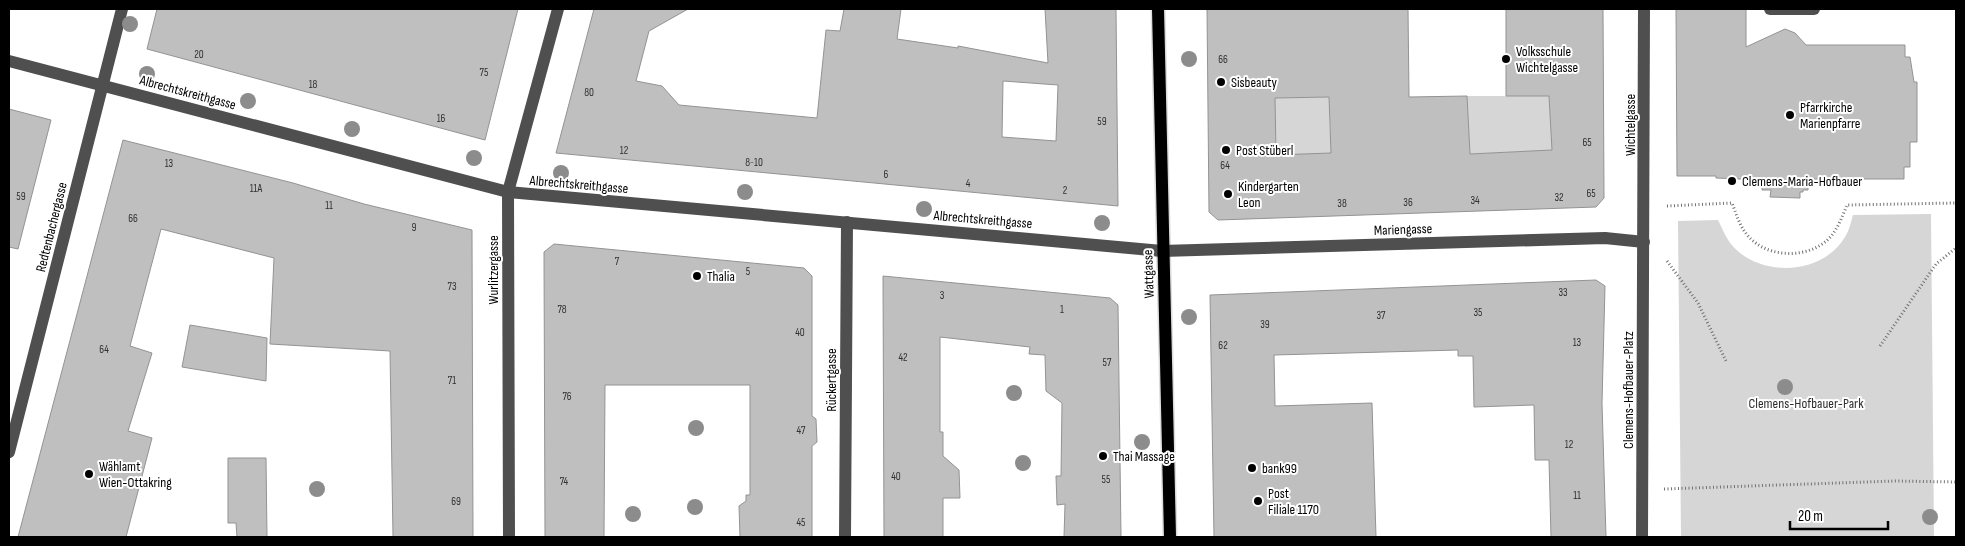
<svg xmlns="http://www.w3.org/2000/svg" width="1965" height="546" font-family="'Sofia Sans Condensed',sans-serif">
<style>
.green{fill:#d6d6d6}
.building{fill:#bfbfbf;stroke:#939393;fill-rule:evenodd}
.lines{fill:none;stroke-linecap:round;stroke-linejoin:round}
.major-casing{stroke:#dbdbdb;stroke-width:15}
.path{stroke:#717171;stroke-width:3;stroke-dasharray:1 2.5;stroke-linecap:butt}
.minor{stroke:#4f4f4f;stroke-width:12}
.major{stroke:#000;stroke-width:12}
.tree{fill:#8c8c8c}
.poi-dot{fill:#000;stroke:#fff;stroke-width:2}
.labels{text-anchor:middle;stroke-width:4;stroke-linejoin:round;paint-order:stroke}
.number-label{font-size:11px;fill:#303030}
.poi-label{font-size:14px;fill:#000;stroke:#fff;text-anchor:start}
.street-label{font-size:14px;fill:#000;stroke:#fff}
.park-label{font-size:14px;fill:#2d2d2d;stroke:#fff}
</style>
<rect width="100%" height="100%" fill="#fff"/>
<g class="green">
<path d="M1467,96H1549L1552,150L1470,154Z"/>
<path d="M1339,97L1329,112L1331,153L1276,162V127L1267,98Z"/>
<path d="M1931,214L1934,537H1681L1678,221L1718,220C1722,228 1726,238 1731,244C1759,278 1822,276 1845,237C1849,231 1851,222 1853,215Z"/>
</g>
<g class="building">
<path d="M157,9H518L485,140L147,49Z"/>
<path d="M594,9H688L649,31L636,81L662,86L679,105L817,118L826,30L840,31L844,9H901L897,39L958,48V46L1048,63L1045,9H1116L1118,206L556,153ZM1003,81L1058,85L1056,141L1002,137Z"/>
<path d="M1207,9H1408L1409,97L1467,96L1470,154L1552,150L1549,96H1506V9H1603L1604,198L1596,207L1218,220L1209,212ZM1329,97L1331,153L1276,155L1275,98Z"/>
<path d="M1676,9H1746V47L1785,29L1795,33L1806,45H1905V57H1910L1914,82H1917V142H1910V167H1904V179H1808V190H1803V192H1800V198L1770,197L1771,190H1762V180L1716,178V176H1677Z"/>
<path d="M9,109L51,120L18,249L9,247Z"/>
<path d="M123,140L293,183L364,204L472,230L473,537H393L390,351L270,344L274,258L161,229L130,346L152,353L128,431L152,438L126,537H18Z"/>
<path d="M554,244L804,268L812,276V416L816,419L817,442L812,446V537H740L739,506L746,501V495H750V385H605L604,537H545L544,252Z"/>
<path d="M883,276L1110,298L1118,305L1121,537H1064L1065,504L1057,505L1056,476H1061L1062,403L1046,391L1045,355L1029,354L1030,347L940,337V432H943V456L959,470L960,498H943V537H884Z"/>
<path d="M1596,280L1605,286L1602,403L1606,537H1551L1549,460H1535L1534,405L1474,407L1473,356H1458V350L1274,355L1275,406L1372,403L1376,537H1214L1210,295Z"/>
<path d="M190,325L267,338L266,381L182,367Z"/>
<path d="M228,458H266L267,537H237L236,523H228Z"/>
</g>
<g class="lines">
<g class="major-casing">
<path id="major" d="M1158,9L1170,537"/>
</g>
<g class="path">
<path d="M1667,206L1732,203C1736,213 1739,224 1745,232C1762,257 1802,260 1825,242C1836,234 1842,217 1847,205L1956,203"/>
<path d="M1667,261L1698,303L1726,361"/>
<path d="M1880,346L1936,264L1956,248"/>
<path d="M1664,489L1895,481L1956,482"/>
</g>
<g class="minor">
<path d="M1770,9H1814"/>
<path d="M9,61L508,192L1162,251L1605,238L1644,242"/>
<path d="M9,452L122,9"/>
<path d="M509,537L508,192L558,9"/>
<path d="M845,537L847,222"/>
<path d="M1642,537L1644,9"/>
</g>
<use href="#major" class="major"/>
</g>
<g class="tree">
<circle cx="130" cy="24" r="8"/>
<circle cx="1189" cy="59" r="8"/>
<circle cx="147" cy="74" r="8"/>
<circle cx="248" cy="101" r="8"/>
<circle cx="352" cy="129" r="8"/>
<circle cx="474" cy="158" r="8"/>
<circle cx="561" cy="173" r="8"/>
<circle cx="745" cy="192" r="8"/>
<circle cx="924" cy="209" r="8"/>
<circle cx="1102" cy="223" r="8"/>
<circle cx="1189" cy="317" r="8"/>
<circle cx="1785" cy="387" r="8"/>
<circle cx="1014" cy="393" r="8"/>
<circle cx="696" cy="428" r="8"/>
<circle cx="1142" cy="442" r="8"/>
<circle cx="1023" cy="463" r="8"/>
<circle cx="317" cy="489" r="8"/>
<circle cx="695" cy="507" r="8"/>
<circle cx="633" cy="514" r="8"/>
<circle cx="1930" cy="517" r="8"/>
</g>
<g class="poi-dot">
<circle cx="1506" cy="59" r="5"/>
<circle cx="1221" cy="82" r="5"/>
<circle cx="1790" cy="115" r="5"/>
<circle cx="1226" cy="150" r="5"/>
<circle cx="1732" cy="181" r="5"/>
<circle cx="1228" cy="194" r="5"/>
<circle cx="697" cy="276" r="5"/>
<circle cx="1103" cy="456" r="5"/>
<circle cx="1252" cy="468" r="5"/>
<circle cx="89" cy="474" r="5"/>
<circle cx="1258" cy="501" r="5"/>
</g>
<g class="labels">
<g class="number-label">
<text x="199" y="58">20</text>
<text x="1223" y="63">66</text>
<text x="484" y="76">75</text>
<text x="313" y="88">18</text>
<text x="589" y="96">80</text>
<text x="441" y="122">16</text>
<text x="1102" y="125">59</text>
<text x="1587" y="146">65</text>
<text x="624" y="154">12</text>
<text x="754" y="166">8-10</text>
<text x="169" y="167">13</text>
<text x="1225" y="169">64</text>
<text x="886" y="178">6</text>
<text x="968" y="187">4</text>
<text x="256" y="192">11A</text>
<text x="1065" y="194">2</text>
<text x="1591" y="197">65</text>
<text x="21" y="200">59</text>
<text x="1559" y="201">32</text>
<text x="1475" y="204">34</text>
<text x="1408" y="206">36</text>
<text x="1342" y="207">38</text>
<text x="329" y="209">11</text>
<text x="133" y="222">66</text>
<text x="414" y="231">9</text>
<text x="617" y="265">7</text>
<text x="748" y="275">5</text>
<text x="452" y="290">73</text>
<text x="1563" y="296">33</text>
<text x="942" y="299">3</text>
<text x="562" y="313">78</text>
<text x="1062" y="313">1</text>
<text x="1478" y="316">35</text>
<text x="1381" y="319">37</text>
<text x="1265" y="328">39</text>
<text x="800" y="336">40</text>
<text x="1577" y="346">13</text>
<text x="1223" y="349">62</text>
<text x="104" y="353">64</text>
<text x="903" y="361">42</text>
<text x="1107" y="366">57</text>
<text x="452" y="384">71</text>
<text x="567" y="400">76</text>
<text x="801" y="434">47</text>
<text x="1569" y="448">12</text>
<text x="896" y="480">40</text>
<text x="1106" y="483">55</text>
<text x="564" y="485">74</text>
<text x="1577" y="499">11</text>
<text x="456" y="505">69</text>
<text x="801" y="526">45</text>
</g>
<g class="poi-label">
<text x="1516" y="56">Volksschule<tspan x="1516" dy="16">Wichtelgasse</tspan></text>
<text x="1231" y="87">Sisbeauty</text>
<text x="1800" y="112">Pfarrkirche<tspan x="1800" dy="16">Marienpfarre</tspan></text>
<text x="1236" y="155">Post Stüberl</text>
<text x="1742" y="186">Clemens-Maria-Hofbauer</text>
<text x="1238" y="191">Kindergarten<tspan x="1238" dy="16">Leon</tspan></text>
<text x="707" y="281">Thalia</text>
<text x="1113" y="461">Thai Massage</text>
<text x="99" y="471">Wählamt<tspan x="99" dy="16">Wien-Ottakring</tspan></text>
<text x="1262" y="473">bank99</text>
<text x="1268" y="498">Post<tspan x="1268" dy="16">Filiale 1170</tspan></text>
</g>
<g class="street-label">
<text transform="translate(188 92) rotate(15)" y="5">Albrechtskreithgasse</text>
<text transform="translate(1630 125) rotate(-90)" y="5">Wichtelgasse</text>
<text transform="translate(579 184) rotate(5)" y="5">Albrechtskreithgasse</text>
<text transform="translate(983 219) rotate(5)" y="5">Albrechtskreithgasse</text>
<text transform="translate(51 227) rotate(-76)" y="5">Redtenbachergasse</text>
<text transform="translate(1403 229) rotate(-2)" y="5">Mariengasse</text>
<text transform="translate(493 270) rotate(-90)" y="5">Wurlitzergasse</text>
<text transform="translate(1148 274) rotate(-92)" y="5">Wattgasse</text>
<text transform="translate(831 380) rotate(-90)" y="5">Rückertgasse</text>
<text transform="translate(1628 390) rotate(-90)" y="5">Clemens-Hofbauer-Platz</text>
</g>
<g class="park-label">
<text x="1806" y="408">Clemens-Hofbauer-Park</text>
</g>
</g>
<rect width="1965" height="546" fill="none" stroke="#000000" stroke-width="20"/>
<path d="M1790 521v8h98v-8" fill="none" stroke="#000000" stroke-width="2.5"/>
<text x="1798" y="521" font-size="15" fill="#000000" stroke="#ffffff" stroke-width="4" paint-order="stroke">20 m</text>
</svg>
